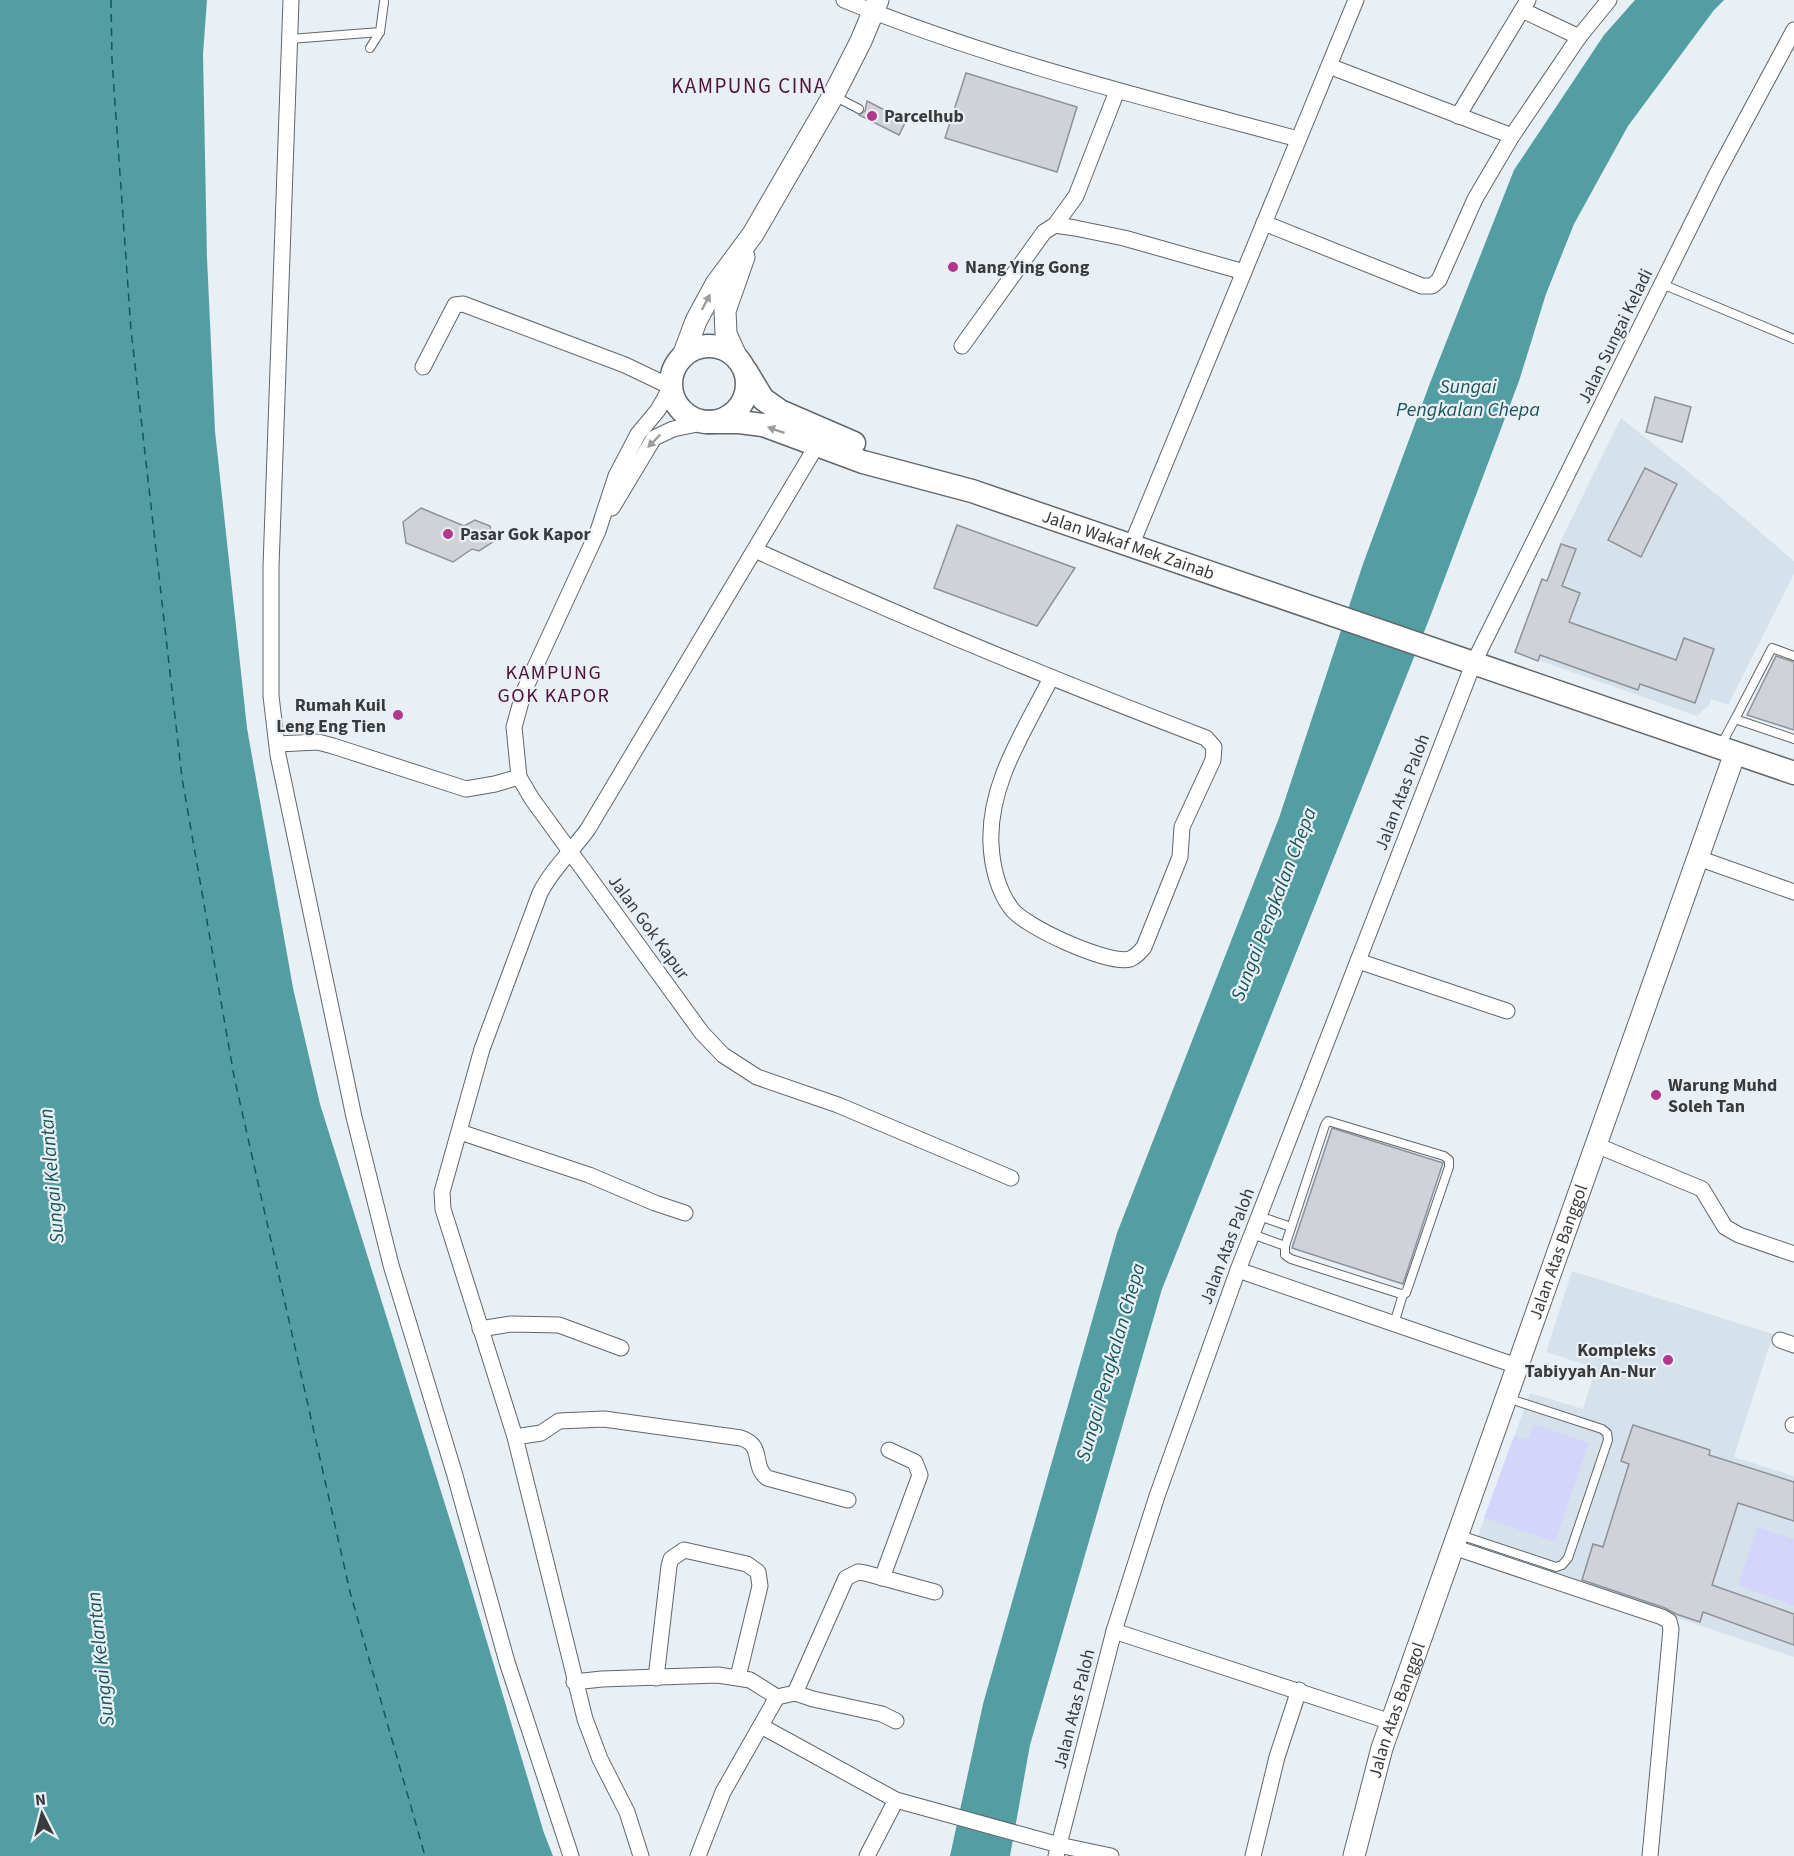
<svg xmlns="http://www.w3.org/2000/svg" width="1794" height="1856" font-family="'Source Sans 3',sans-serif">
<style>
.built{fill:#d5e2ec}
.green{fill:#d3d6fa}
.water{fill:#539ea2}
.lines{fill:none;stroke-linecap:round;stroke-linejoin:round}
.ferry{stroke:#16565a;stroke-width:1.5;stroke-dasharray:8 6;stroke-linecap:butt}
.building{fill:#cfd3d9;stroke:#8e9197;stroke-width:1.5}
.service-casing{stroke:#60666a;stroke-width:10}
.minor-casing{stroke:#60666a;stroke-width:17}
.secondary-casing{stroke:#60666a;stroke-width:23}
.primary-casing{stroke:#60666a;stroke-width:25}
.service{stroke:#fff;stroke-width:8}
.minor{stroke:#fff;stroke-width:15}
.secondary{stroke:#fff;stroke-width:21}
.primary{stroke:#fff;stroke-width:22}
.oneway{fill:#9c9c9e}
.poi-dot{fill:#b0378b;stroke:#e9f0f5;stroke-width:2}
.labels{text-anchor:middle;stroke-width:4.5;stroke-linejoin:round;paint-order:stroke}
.poi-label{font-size:18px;font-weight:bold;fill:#383a3c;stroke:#e9f0f5;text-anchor:start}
.street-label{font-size:18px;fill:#383a3c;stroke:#e9f0f5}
.water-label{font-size:20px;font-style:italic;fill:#16565a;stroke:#e9f0f5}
.neighbourhood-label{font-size:20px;letter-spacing:1.5px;fill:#4d133b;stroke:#e9f0f5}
.quarter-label{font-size:21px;letter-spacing:1.5px;fill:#4d133b;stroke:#e9f0f5}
</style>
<rect width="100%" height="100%" fill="#e9f0f5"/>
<g class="built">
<path d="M1621,418L1722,499L1794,561V574L1728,705L1711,699L1709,705L1697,716L1515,652L1542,579L1547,581L1562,538Z"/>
<path d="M1572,1271L1773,1334L1734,1457L1794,1476V1657L1473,1550L1530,1393L1583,1409L1596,1368L1546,1352Z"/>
</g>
<g class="green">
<path d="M1534,1424L1589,1443L1555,1542L1484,1518L1514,1436L1528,1440Z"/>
<path d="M1757,1527L1794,1539V1606L1738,1585Z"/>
</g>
<g class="water">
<path d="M0,0H207L203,54L207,258L215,431L247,728L293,988L320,1104L464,1565L544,1833L553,1856H0Z"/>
<path d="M1635,0H1724L1714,10L1628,126L1574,224L1546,294L1519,381L1430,617L1162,1289L1030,1745L1010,1856H950L983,1704L1117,1233L1279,818L1363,564L1430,383L1514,170L1604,35Z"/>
</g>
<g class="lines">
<path class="ferry" d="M111,0L112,60L131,330L182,778L234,1076L350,1592L425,1856"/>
</g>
<g class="building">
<path d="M966,73L1077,107L1057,172L945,138Z"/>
<path d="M867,101L906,121L899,135L859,115L865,111Z"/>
<path d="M1655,397L1691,407L1682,442L1646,432Z"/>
<path d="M1645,468L1677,484L1641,557L1608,540Z"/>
<path d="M421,508L464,526L475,520L490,526L493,542L479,551L472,549L453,562L406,543L403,522Z"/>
<path d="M957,525L1075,568L1037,626L934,588Z"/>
<path d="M1561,544L1576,549L1562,586L1580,593L1569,622L1676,660L1684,638L1714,649L1695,703L1640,684L1638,690L1540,655L1538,661L1515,652L1542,579L1547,581Z"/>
<path d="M1776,656L1794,662V730L1747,715Z"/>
<path d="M1332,1128L1443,1163L1403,1284L1292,1248Z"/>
<path d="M1633,1425L1710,1450L1709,1455L1794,1482V1521L1738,1503L1712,1585L1794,1614V1645L1703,1612L1700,1622L1676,1614L1665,1608L1582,1580L1593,1544L1603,1547L1629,1464L1621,1461Z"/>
</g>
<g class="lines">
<g class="service-casing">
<g id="service">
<path d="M290,39L380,32L384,2"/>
<path d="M370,48L380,32"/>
<path d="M834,96L859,109"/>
<path d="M1662,284L1794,339"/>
<path d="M1735,719L1772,648L1794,656"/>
<path d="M1720,747L1735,719L1794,739"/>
<path d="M1328,1121L1444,1156L1449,1160V1167L1406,1293L1401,1294L1291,1259L1285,1255V1246L1325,1125Z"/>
<path d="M1259,1216L1291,1227"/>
<path d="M1252,1234L1285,1246"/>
<path d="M1394,1324L1403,1294"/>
<path d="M1460,1535L1556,1567L1562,1565L1568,1558L1608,1440L1607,1433L1602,1429L1507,1398"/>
</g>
</g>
<g class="minor-casing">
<g id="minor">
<path d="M291,0L271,567V696L278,755L354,1117L391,1265L454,1472L507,1662L571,1856"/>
<path d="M844,0C991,60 1146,98 1298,139"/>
<path d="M1522,10L1579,37"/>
<path d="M1329,66L1512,136"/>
<path d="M1458,116L1528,0"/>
<path d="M1264,223L1422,286H1432L1439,280L1475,199L1512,136L1579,37L1609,0"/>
<path d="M1055,225L1076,196L1117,91"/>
<path d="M962,346L1044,232L1055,225L1075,228L1124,238L1244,272"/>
<path d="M423,367L453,309L455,305L463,304L625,365L671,387L658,410L638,434L616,476L598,531L524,691L514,727L519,777L532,799L702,1033L723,1055L757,1077L838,1105L1011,1178"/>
<path d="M612,508L654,438L673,429L707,422"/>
<path d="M1131,546L1356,0"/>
<path d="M755,550C903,618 1054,680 1206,738L1214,747L1213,760L1182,827L1180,857L1144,947C1140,952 1137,956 1130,959C1109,965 1024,927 1011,908C998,891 992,866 991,844C988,784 1025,730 1051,678"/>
<path d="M277,744L318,742L333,746L466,789L495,784L519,777"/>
<path d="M1698,858L1794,892"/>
<path d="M1358,961L1507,1011"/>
<path d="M460,1132L589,1175L655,1203L685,1213"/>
<path d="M1596,1145L1702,1189L1725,1227L1739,1235L1794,1254"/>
<path d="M1238,1270L1517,1366"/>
<path d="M480,1329L511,1324L559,1325L621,1348"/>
<path d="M1780,1340L1794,1345"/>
<path d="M1793,1425H1794"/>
<path d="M515,1437L541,1433L559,1421L604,1419L741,1438C765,1446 751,1465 767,1478L848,1500"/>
<path d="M1453,1547L1662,1617L1669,1621L1671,1629L1650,1856"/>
<path d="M882,1578L920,1475L915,1462L889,1450"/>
<path d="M1114,1631L1391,1722"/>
<path d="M656,1678L669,1566L671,1559L684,1550L747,1564L758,1572L760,1586L738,1677"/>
<path d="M574,1682L602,1679L718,1675L750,1680L777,1697L795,1693L813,1699L882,1714L896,1721"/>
<path d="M795,1693L846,1578L858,1572L865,1573L935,1592"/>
<path d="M761,1726L896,1800L1059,1845L1111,1856"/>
<path d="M641,1856L627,1812L600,1759L585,1719L515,1437L443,1209L442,1192L482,1049L540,893C552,869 573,850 588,829L817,445"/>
<path d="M698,1856L723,1792L777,1697"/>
<path d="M867,1856L896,1800"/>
<path d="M1056,1856L1114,1631L1157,1496L1238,1270L1474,662L1716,175L1794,30"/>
<path d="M1253,1856L1277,1757L1299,1690"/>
</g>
</g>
<g class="secondary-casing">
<g id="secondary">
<path d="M683,356L696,321L716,284L753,234L833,96L861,41L878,0"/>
<path d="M737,358L726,334L725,311L744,257"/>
<path id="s1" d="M1354,1856L1382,1748L1735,753"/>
</g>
</g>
<g class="primary-casing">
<g id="primary">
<circle cx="709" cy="384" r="38"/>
<path d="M746,371L763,399L780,411L854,443"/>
<path id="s2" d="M707,422H739L763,425L863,462L972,491L1794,773"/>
</g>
</g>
<use href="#service" class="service"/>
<use href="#minor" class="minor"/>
<use href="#secondary" class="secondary"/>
<use href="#primary" class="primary"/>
</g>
<defs><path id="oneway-solid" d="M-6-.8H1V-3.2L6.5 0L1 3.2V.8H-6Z" transform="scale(1.5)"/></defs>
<g class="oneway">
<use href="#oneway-solid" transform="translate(706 302) rotate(-62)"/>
<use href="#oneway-solid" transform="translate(776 430) rotate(-161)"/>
<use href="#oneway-solid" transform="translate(654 441) rotate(134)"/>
</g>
<g class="poi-dot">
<circle cx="872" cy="116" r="6"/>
<circle cx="953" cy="267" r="6"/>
<circle cx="448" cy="534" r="6"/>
<circle cx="398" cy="715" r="6"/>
<circle cx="1656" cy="1095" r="6"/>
<circle cx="1668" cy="1360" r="6"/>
</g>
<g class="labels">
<g class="poi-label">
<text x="884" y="122">Parcelhub</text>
<text x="965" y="273">Nang Ying Gong</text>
<text x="460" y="540">Pasar Gok Kapor</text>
<text x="386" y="711" text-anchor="end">Rumah Kuil<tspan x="386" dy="21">Leng Eng Tien</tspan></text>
<text x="1668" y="1091">Warung Muhd<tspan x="1668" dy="21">Soleh Tan</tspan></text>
<text x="1656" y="1356" text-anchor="end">Kompleks<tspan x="1656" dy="21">Tabiyyah An-Nur</tspan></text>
</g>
<g class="street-label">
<text transform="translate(1615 336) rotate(-64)" y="6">Jalan Sungai Keladi</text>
<text dy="6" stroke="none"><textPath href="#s2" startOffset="441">Jalan Wakaf Mek Zainab</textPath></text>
<text transform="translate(1402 792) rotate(-69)" y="6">Jalan Atas Paloh</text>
<text transform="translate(649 927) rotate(54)" y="6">Jalan Gok Kapur</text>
<text transform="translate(1227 1246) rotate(-69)" y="6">Jalan Atas Paloh</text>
<text dy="6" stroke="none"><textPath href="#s1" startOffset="638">Jalan Atas Banggol</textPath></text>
<text transform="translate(1074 1709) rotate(-76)" y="6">Jalan Atas Paloh</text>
<text dy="6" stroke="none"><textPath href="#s1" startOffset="152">Jalan Atas Banggol</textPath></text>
</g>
<g class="water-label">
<text x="1468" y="393">Sungai<tspan x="1468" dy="23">Pengkalan Chepa</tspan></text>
<text transform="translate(1273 904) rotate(-69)" y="7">Sungai Pengkalan Chepa</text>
<text transform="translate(51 1176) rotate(-95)" y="7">Sungai Kelantan</text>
<text transform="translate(1110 1362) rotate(-74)" y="7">Sungai Pengkalan Chepa</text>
<text transform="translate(100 1659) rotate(-96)" y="7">Sungai Kelantan</text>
</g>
<g class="neighbourhood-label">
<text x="554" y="679">KAMPUNG<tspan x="554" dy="23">GOK KAPOR</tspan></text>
</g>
<g class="quarter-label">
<text x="749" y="93">KAMPUNG CINA</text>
</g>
</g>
<g transform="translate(42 1814) rotate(354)" stroke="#e9f0f5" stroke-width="4.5" paint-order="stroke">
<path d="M0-4.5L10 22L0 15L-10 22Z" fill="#383a3c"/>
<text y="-9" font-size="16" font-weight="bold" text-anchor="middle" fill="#383a3c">N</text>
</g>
</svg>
